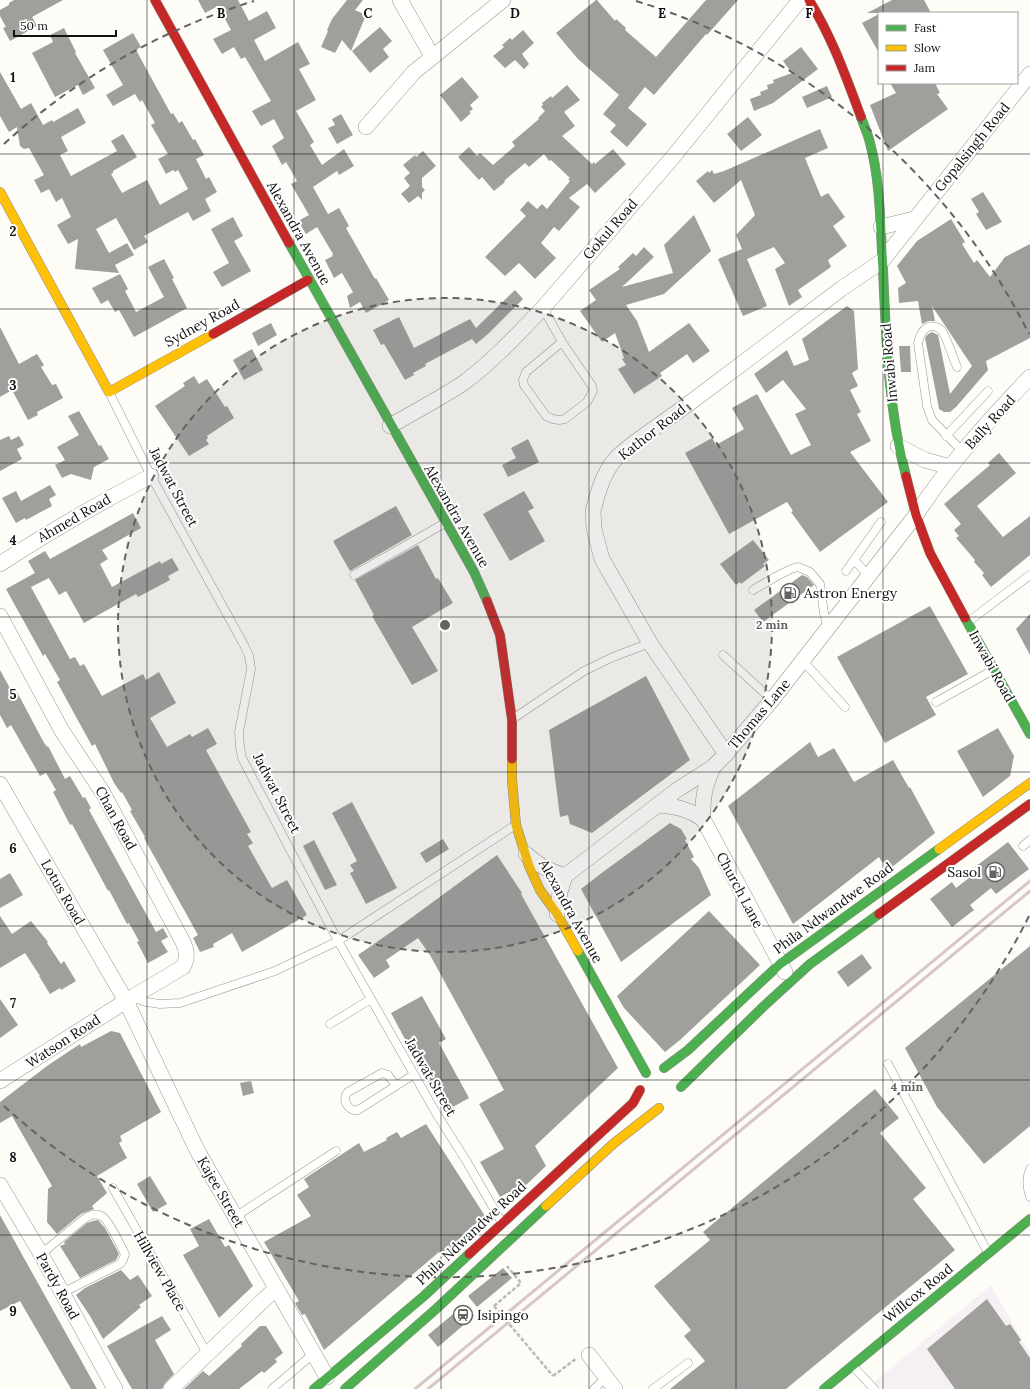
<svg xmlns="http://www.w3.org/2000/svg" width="1030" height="1389" font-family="Lora,serif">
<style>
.industrial{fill:#f5f0f3}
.building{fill:#a19f9c}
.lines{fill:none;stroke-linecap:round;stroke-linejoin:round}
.lane-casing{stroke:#979795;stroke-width:9}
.street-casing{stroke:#979795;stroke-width:16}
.fast-casing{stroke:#8e8d8b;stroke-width:10}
.slow-casing{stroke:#8e8d8b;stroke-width:10}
.jam-casing{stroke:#8e8d8b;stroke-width:10}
.path{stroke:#b9b9b8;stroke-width:2.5;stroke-dasharray:4 2;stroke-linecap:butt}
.lane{stroke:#fffffe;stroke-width:8}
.street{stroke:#fffffe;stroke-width:15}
.fast{stroke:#4caf50;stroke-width:9}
.slow{stroke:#ffc107;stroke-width:9}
.jam{stroke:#c62828;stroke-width:9}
.rail{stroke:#d9c6c7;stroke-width:3}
.path-bridge{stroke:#b9b9b8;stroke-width:2.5;stroke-dasharray:4 2;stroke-linecap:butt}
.grid{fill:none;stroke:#111;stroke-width:1;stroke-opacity:0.55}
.ring{fill:none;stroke:#646362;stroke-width:2;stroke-dasharray:7 5}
.labels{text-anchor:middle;stroke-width:4;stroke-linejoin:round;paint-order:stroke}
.street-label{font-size:14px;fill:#111;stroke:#fff}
.poi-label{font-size:14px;fill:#111;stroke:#fff;text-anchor:start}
.grid-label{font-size:13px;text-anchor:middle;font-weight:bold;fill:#111;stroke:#fff;stroke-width:4;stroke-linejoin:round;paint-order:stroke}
.centre{fill:#646362;stroke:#fff;stroke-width:2}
.ring-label{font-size:12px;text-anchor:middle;font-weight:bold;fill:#646362;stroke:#fff;stroke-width:4;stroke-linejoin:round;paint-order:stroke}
</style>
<rect width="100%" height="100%" fill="#fdfcf7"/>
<path class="industrial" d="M991,1285L1030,1354V1389H866Z"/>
<g class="building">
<path d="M14,0H63L32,17L37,26L10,41L3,28L6,27L0,16V10L9,5V3Z"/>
<path d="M198,0H238L249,21L267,11L276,28L254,40L265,61L298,42L310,64L299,69L316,100L296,111L314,142L310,145L322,165L344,149L354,166L339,175L337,171L313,187L328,214L339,208L349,226L346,228L375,279L376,278L389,300L366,313L360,302L350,308L347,296L353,292L342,273L334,278L325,260L333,256L332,255L333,254L317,227L306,234L298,221L309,215L291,184L297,181L286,162L282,165L272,146L284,138L274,119L261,126L252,111L271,101L245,57L241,59L234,47L222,54L213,39L231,30L218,6L205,13Z"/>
<path d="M347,0H363L355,10L366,15L351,51L342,40L335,53L321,47L328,31L327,30L332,19Z"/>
<path d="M596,0H597L615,21L616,19L626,28L625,30L656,57L706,0H738L707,35L706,34L654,95L645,87L628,108L647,124L627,147L610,132L616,125L603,114L619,95L578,59L556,33Z"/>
<path d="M892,0H924L931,13H867Z"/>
<path d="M879,14V53L862,23Z"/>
<path d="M380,27L392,41L383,49L389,57L370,73L352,51Z"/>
<path d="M64,28L76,52L75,53L95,88L83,95L78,85L55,97L32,53L53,42L50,35Z"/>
<path d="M523,30L534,43L522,54L529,64L524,69L515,60L505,68L493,56L504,47L502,45L510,38L512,40Z"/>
<path d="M133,33L141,47L136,50L171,114L173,113L179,123L182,121L193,140L195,139L204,155L196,159L206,179L209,177L217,192L205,199L211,211L193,221L188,212L144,236L148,242L134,250L116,218L96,229L109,253L127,243L134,255L115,265L119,273L75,269L78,239L68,244L57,225L71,217L62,198L56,202L49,189L41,193L34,180L44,175L29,148L24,149L20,146L17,127L9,132L0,116V72L21,109L31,103L43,125L52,120L53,122L78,108L86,123L61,137L68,151L60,155L71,176L117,151L111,141L123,134L137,157L113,171V173L111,174L122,193L147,180L160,205L188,189L178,170L175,172L173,170L166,174L158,159L168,154L151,125L155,123L142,100L140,102L135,94L113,106L106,95L123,85L103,50Z"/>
<path d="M801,47L818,69L773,103L754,111L750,99L761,95L760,92L768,89L767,85L774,83L773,80L792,73L783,61Z"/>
<path d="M462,77L479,97L470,105L473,109L469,112L471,113L461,122L440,95Z"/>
<path d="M890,83H935L940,93L937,94L948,109L888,151L870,105L896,93Z"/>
<path d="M567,85L580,100L564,112L575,126L562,136L592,164L594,162L595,164L613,149L626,164L595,193L587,184L569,198L580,207L559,231L554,227L541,243L556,258L535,279L519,263L505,276L485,257L526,216L520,210L528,201L537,209L542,204L547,209L570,181L568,179L570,178L551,160L549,161L544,154L529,167L525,163L504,181L505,182L494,191L482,177L479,180L458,157L469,147L477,156L480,153L493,165L515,146L512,142L539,119L538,118L545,111L541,107L543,105L542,103L551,96L552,98Z"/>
<path d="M827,86L832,97L807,108L802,97Z"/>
<path d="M341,114L353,135L337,144L328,128L335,125L332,119Z"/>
<path d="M748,117L762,135L741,151L727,134Z"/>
<path d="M820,129L828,148L805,158L821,197L828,193L845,217L833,226L847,246L828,260L831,267L798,290L802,297L789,306L775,269L785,263L774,247L747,259L767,306L743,316L718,259L742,249L736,235L755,215L741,180L714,203L696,181L708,171L709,173L712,170L714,174L724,171Z"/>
<path d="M423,151L436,166L422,178V187L425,190L422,193V200L418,196L409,203L401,194L410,186L404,178L410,173L403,165L415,155L416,157Z"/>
<path d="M983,192L1002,222L986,230L976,214L979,212L971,199Z"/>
<path d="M694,215L711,251L664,294L626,305L637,321L649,352L689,323L710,351L693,363L687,354L660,373L662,376L634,394L618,369L626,365L622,359L624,358L615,333L602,342L580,311L596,300L589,290L620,269L618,267L633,253L636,256L644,247L654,257L622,287L673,273L664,245Z"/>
<path d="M233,217L243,236L234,241L251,271L222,287L213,272L229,263L211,229Z"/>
<path d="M951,219L965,242L962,244L974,263L977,260L990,277L1005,257L1030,244V338L986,361L988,370L956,407L950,412H944L939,409L938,403L925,338L927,335L932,332L938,335L950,394L972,366L932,306L935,321H928L922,324L918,301L899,303L898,288L906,283L897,266L917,241Z"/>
<path d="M164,259L174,278L172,279L187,308L134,337L119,310L115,312L108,300L101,304L92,288L120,274L128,289L125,291L136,312L164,297L148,267Z"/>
<path d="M515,290L523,299L488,334L476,344L472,339L425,364L426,366L413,373L414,375L405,380L384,344L381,345L373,330L399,317L414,348L470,319L476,328Z"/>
<path d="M847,306L854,311L858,369L852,373L858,386L850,390L861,412L857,414L871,441L850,452L888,502L820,552L791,512L793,511L787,502L729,534L685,453L712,438L716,445L744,429L732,408L757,394L791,455L811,445L795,414L806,409L783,380L766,393L754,374L787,350L794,366L809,360L802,339Z"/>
<path d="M271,323L277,335L258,346L252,333Z"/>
<path d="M0,327L19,364L37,354L44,365L41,367L52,385L56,384L63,398L37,412L38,415L28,420L12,390L0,397Z"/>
<path d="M899,346H910L911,372H901Z"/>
<path d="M252,349L263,370L244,380L233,360Z"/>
<path d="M194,376L199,384L207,379L225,407L227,406L234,418L207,436L208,438L206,440L209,444L189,456L155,406L185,386L183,383Z"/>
<path d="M79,411L99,446L101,445L109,459L94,467L91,480L71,474L62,478L55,465L65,460L57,447L79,435L68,416Z"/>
<path d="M9,436L11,440L19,436L24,445L17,449L22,459L0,471V440Z"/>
<path d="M528,439L539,462L508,477L502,465L516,458L511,448Z"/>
<path d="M999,453L1016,473L977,506L1003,537L1030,516V555L991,587L982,575L984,573L974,562L975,560L956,538L959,536L954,530L961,524L944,504L990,465L988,463Z"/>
<path d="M50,485L56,495L49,499L52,506L26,520L25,518L16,523L2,498L16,491L21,501Z"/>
<path d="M524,491L534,508L528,511L545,541L510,561L483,514Z"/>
<path d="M396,506L412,535L350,571L333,541Z"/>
<path d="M133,513L141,528L102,550L108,559L100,564L112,587L160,561L161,564L172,558L179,570L168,576L170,580L138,597L136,594L84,623L66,591L59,595L49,578L31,587L70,659L75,657L80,666L84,664L102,696L143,674L146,680L159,672L176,703L150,718L167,747L190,734L192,737L208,728L217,744L206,750L251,832L247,834L253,843L248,846L272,888L287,880L307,915L242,952L232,933L213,944L214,947L200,952L193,938L198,935L144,838L145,837L130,811L132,810L122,792L121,793L114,783L95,744L92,746L57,682L60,680L45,654L43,656L6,589L35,573L28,561L45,551L50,559Z"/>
<path d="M753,540L769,560L763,564L765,566L741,584L740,582L736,585L720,564Z"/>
<path d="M418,545L436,579L438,578L453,603L412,627L438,671L412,685L372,616L374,615L355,580Z"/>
<path d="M802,575L807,577L814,585L763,622L754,610Z"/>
<path d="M930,606L968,674L926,697L936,715L885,743L837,657Z"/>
<path d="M1030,614V655L1016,629Z"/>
<path d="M0,670L12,692L16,690L43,741L47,747L48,746L65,779L70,776L83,798L85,797L91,808L89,810L156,932L163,928L168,937L161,941L168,952L148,963L137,942L139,941L129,923L127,924L109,890L108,891L72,824L70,825L65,815L53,792L56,790L46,773L40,776L11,725L7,728L0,715Z"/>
<path d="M646,676L690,760L592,833L570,824L568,815L560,817L549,730Z"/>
<path d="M998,728L1014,756L1010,776L983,797L957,751Z"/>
<path d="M810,742L818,757L834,748L854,782L893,760L909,788L910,787L935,833L887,871L879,857L793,924L728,806Z"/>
<path d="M352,802L397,888L366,904L350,873L354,871L350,865L357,861L332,813Z"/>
<path d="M670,823L681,829L687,839L685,840L694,857L691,859L699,868L711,895L621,962L581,889L603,872Z"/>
<path d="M443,839L449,849L426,863L420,853Z"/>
<path d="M314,840L337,885L325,890L303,846Z"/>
<path d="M1008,842L1029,869L996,894L991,888L970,905L974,910L952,927L930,899L952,882L956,888L978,871L975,867Z"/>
<path d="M497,855L522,893L521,894L618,1068L535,1146L546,1166L525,1186L524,1184L500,1197L480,1162L504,1149L479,1104L504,1090L430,955L418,938L386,960L390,967L374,978L358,955L407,921Z"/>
<path d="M10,873L23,895L0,908V879Z"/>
<path d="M709,911L760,965L680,1040L665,1052L624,1008L617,996Z"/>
<path d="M0,916L12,934L31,921L48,942L47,943L61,964L64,961L76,981L61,990L60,988L50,994L39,976H40L25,953L0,968Z"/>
<path d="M1030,946V1126L984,1164L937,1107L905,1048Z"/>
<path d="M862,954L872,968L848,987L837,972Z"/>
<path d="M422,996L446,1039L439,1043L469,1098L444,1112L391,1013Z"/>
<path d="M0,999L18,1025L0,1038Z"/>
<path d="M111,1031L120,1033L161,1112L120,1136L122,1141L119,1143L127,1158L97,1176L107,1193L92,1206L94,1209L81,1214L57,1234L47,1222L48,1189L52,1186L12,1116L0,1123V1102L47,1066L80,1044L81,1047Z"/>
<path d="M251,1081L254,1093L243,1096L240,1083Z"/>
<path d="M875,1089L899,1118L880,1133L926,1188L913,1199L955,1250L786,1389H670L705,1361L684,1336L691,1330L654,1286L710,1240L703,1232Z"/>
<path d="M426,1124L485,1216L462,1235L463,1238L442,1257L439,1252L324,1350L305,1314L302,1315L295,1303L299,1301L264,1242L311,1216L297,1195L309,1187L304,1179L359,1143L364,1152L387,1140L386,1138L397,1132L401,1138Z"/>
<path d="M150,1176L167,1204L153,1212L137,1184Z"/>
<path d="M0,1215L97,1389H71L20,1301L0,1311Z"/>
<path d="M209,1219L225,1247L229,1245L253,1286L219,1318L183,1255L199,1246L190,1229Z"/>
<path d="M98,1220L105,1228L119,1254L116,1260L80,1278L60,1246L65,1244L64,1242L87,1223L93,1221Z"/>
<path d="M503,1268L512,1278L477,1307L468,1296Z"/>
<path d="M121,1270L130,1280L138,1275L152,1296L139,1305L141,1307L103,1339L90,1316L76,1295L85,1288Z"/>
<path d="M987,1299L1006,1326L1010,1324L1021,1340L1019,1342L1030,1358V1389H955L927,1349Z"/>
<path d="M464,1305L474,1316L438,1347L428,1335Z"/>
<path d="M162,1316L171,1330L155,1340L174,1374L165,1383L162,1389H132L107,1346Z"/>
<path d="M260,1326H266L283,1353L275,1359L277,1362L264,1373L262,1371L239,1389H184L203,1371L209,1376L242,1346L241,1344Z"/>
</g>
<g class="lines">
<g class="lane-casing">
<g id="lane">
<path d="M543,308L562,342L592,386L593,391L587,402L565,419L559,420L553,419L546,416L524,385L523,380L526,372L562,342"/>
<path d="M957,367C954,360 946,336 942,331C939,327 932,325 928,327C921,331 920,336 918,343L927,406L932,420L963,452"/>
<path d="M109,392L151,476L244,645L249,656L251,669L239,732L240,747L242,758L338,941L436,1113L467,1162L502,1223"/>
<path d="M946,436L988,391"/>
<path d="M854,560L869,576"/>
<path d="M846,571L881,522"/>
<path d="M354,575L445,523"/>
<path d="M753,590L777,576L791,569L798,567L810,572L820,584L824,613L828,628"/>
<path d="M968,622L1030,575"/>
<path d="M723,655L772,700"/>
<path d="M803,661L845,707"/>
<path d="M936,702L993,670"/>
<path d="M514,718L584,671L613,657L650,643"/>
<path d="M1023,846L1030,840"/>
<path d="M132,997L146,1002L160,1004L180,1003L275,971L338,941L514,826"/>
<path d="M330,1024L371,999"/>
<path d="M888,1064L988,1253"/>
<path d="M396,1086L388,1075L382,1073L348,1092C341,1099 348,1112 358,1110L413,1075"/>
<path d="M1030,1169C1026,1179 1027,1187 1030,1197"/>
<path d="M113,1188L208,1355"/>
<path d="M235,1217L336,1151"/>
<path d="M41,1254L84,1219C90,1215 98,1212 104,1218C110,1223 121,1246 125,1254L123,1260L120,1264L62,1293"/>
<path d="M853,1366L874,1389"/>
<path d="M272,1389L313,1354"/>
<path d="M594,1389L606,1377"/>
<path d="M653,1389L688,1363"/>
</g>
</g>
<g class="street-casing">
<g id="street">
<path d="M400,0L432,56"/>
<path d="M366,127L414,72L503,0"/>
<path d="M881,227L914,219"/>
<path d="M390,426C414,412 439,399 462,384C490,364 519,333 543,308L673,157L800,0"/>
<path d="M898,446L925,460L950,467"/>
<path d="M0,564C49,532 99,503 151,476"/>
<path d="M0,616L62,731L103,793L183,942C187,951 188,958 183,967L126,1001L0,1081"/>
<path d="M726,754L650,643L602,559L594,529L593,511L598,493L603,479L610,466L618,456L635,442L687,405L841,289L882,261L1030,74"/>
<path d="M713,767C705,787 702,797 703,819L785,972"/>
<path d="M0,784L126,1001L197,1150L327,1377"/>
<path d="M658,805C675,806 688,809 703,819"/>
<path d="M526,854C539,866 548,870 565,876"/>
<path d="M557,914L560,892L565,876L677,790L713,767L726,754L772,700L916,515C948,465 989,420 1030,377"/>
<path d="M0,1185L41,1254L115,1389"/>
<path d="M589,1355L615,1389"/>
<path d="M171,1389L275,1289"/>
</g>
</g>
<g class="fast-casing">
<g id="fast">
<path d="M861,117C864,126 868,134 870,143C881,184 880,227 883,269C886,338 888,408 906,476"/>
<path d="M289,243L474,572L487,601"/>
<path d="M965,618L1030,734"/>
<path d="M578,951L646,1073"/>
<path d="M664,1068L688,1050L780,964L939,849"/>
<path d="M681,1087L765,1005L810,964L879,914"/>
<path d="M314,1389L424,1296L469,1254"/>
<path d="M345,1389L436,1309L546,1206"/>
<path d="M824,1389L1030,1219"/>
</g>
</g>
<g class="slow-casing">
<g id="slow">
<path d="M0,192L109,392L213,334"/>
<path d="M512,759V780L516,825L529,866L540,890L557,914L578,951"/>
<path d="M939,849L1030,783"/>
<path d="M546,1206L613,1144L659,1108"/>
</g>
</g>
<g class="jam-casing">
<g id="jam">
<path d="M155,0L289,243"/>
<path d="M809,0C832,37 846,77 861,117"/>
<path d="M213,334L308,280"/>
<path d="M906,476L916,515L930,553L965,618"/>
<path d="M487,601L500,635L512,720V759"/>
<path d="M879,914L1030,804"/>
<path d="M469,1254L633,1103L640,1090"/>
</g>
</g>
<g class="path">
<path d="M494,1306L521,1283L507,1266"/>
<path d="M553,1376L577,1358"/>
</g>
<use href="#lane" class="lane"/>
<use href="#street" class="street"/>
<use href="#fast" class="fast"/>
<use href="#slow" class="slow"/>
<use href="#jam" class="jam"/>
<g class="rail">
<path d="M415,1389L1030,881"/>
<path d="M428,1389L1030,891"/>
</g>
<path class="path-bridge" d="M494,1306L553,1376"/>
</g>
<path class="grid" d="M147,0V1389M294,0V1389M441,0V1389M589,0V1389M736,0V1389M883,0V13M883,83V1389M0,154H1030M0,309H1030M0,463H1030M0,617H1030M0,772H1030M0,926H1030M0,1080H1030M0,1235H1030"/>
<circle cx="445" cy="625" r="327" fill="#646362" fill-opacity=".12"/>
<g class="ring">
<circle cx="445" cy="625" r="327"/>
<path d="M1029 916A653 653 0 0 1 4 1106M4 144A653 653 0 0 1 254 1M636 1A653 653 0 0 1 1029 334"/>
</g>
<defs>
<g id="fuel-ring" transform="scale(1)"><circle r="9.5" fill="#fff" stroke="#646362" stroke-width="1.5"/><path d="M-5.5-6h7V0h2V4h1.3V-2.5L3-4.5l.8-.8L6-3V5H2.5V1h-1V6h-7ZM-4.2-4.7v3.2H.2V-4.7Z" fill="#646362"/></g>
<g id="station-ring" transform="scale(1)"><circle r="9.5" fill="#fff" stroke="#646362" stroke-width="1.5"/><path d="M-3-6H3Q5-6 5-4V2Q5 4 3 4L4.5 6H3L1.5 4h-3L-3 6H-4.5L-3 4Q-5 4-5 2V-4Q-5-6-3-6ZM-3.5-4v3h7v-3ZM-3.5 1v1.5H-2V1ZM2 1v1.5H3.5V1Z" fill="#646362"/></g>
</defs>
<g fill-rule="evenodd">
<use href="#fuel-ring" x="790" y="593"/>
<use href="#fuel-ring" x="995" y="872"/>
<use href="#station-ring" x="463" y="1315"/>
</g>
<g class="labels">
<g class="street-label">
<text transform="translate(972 147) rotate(-51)" y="5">Gopalsingh Road</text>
<text transform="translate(610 229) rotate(-49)" y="5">Gokul Road</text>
<text transform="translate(299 233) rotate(61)" y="5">Alexandra Avenue</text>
<text transform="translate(202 323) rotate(-29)" y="5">Sydney Road</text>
<text transform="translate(889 363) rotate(-95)" y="5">Inwabi Road</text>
<text transform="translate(990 422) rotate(-48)" y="5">Bally Road</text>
<text transform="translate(652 432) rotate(-38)" y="5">Kathor Road</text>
<text transform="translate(174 487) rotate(62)" y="5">Jadwat Street</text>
<text transform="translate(457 516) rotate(60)" y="5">Alexandra Avenue</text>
<text transform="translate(74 518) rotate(-30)" y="5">Ahmed Road</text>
<text transform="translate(992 666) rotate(61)" y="5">Inwabi Road</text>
<text transform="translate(759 714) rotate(-50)" y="5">Thomas Lane</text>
<text transform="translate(277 793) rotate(63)" y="5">Jadwat Street</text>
<text transform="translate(116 818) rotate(61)" y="5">Chan Road</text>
<text transform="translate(740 890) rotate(62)" y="5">Church Lane</text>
<text transform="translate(63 892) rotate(60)" y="5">Lotus Road</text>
<text transform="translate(833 908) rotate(-36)" y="5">Phila Ndwandwe Road</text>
<text transform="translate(571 911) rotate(61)" y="5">Alexandra Avenue</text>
<text transform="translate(63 1041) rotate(-33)" y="5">Watson Road</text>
<text transform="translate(431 1077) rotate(60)" y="5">Jadwat Street</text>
<text transform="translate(221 1192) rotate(60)" y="5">Kajee Street</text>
<text transform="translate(471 1233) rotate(-43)" y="5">Phila Ndwandwe Road</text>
<text transform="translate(160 1271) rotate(60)" y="5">Hillview Place</text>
<text transform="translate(58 1286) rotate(61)" y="5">Pardy Road</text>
<text transform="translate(918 1293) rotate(-39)" y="5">Willcox Road</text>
</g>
<g class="poi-label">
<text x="804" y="598">Astron Energy</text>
<text x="981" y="877" text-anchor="end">Sasol</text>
<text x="477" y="1320">Isipingo</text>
</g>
</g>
<g class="grid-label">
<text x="221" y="18">B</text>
<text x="368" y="18">C</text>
<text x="515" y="18">D</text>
<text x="662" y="18">E</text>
<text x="809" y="18">F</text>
<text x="13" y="82">1</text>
<text x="13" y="236">2</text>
<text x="13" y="390">3</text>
<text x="13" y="545">4</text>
<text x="13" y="699">5</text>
<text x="13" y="853">6</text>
<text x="13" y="1008">7</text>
<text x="13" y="1162">8</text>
<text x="13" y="1316">9</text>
</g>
<circle cx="445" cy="625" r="6" class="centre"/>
<g class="ring-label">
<text x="772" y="629">2 min</text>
<text x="907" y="1091">4 min</text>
</g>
<rect x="878" y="12" width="140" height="72" fill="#ffffff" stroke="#a0a0a0"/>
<rect x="886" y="25" width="20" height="6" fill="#4caf50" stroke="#a0a0a0"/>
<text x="914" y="32" font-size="12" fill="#111111">Fast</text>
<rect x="886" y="45" width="20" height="6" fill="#ffc107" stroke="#a0a0a0"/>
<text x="914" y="52" font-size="12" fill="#111111">Slow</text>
<rect x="886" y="65" width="20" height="6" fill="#c62828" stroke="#a0a0a0"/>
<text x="914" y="72" font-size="12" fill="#111111">Jam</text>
<path d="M14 30v6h102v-6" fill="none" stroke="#111111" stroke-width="2"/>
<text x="20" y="30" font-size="12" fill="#111111" stroke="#ffffff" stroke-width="3" paint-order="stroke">50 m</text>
</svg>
